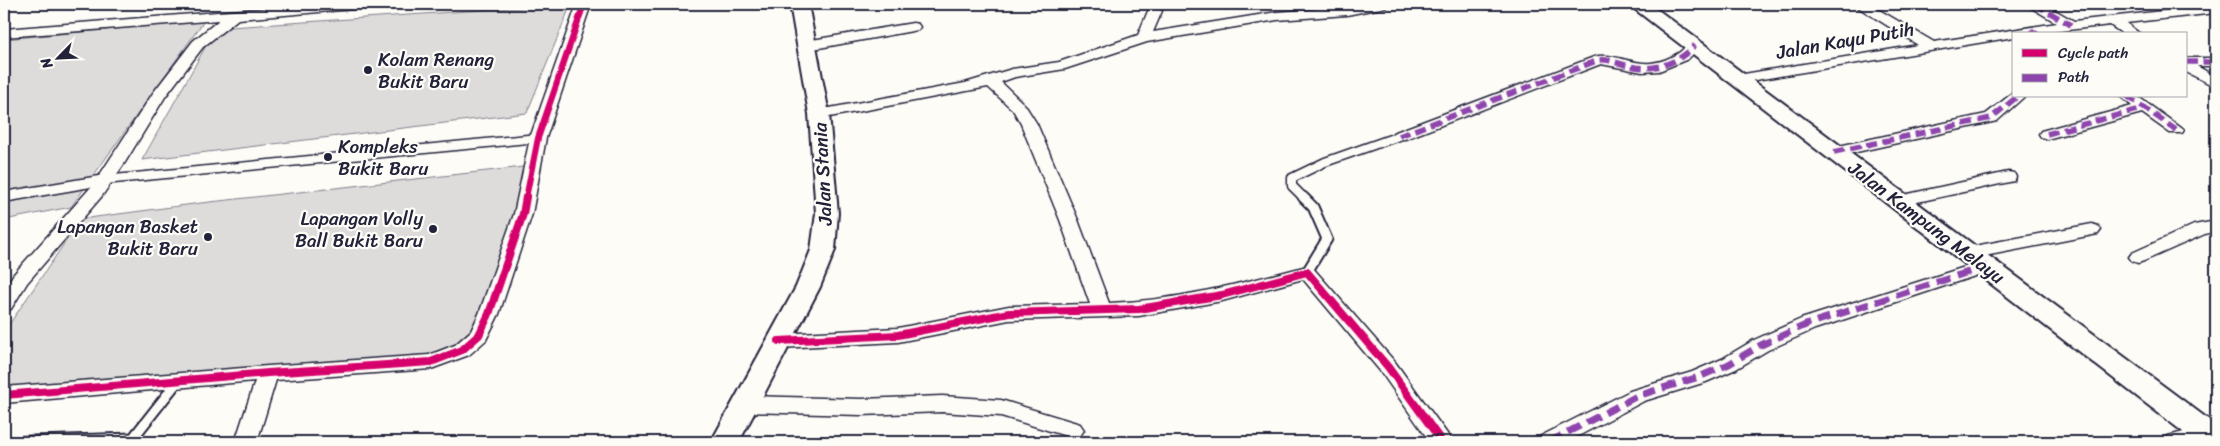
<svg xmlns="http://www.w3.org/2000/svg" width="2220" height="446" font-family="Sriracha,sans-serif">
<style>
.green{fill:#dddcdb;stroke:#807f8b}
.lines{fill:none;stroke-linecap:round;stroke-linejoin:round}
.service-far1-casing{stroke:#22223b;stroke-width:11}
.service-casing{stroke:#22223b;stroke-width:13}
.minor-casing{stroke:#22223b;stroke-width:3}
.tertiary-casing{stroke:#22223b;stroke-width:4}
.secondary-casing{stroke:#22223b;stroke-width:4}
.service-far1{stroke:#fdfcf7;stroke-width:8}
.service{stroke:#fdfcf7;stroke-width:9}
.minor{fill:#fdfcf7;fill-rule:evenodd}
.tertiary{fill:#fdfcf7;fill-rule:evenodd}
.secondary{fill:#fdfcf7;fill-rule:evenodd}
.quiet-far1{stroke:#8e44ad;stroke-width:5.5;stroke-dasharray:11 5.5;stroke-linecap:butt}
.quiet{stroke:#8e44ad;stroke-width:7;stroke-dasharray:14 7;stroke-linecap:butt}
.cycleway-far1-casing{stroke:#fdfcf7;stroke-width:9}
.cycleway-casing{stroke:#fdfcf7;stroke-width:11}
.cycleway-far1{stroke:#d6006c;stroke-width:6}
.cycleway{stroke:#d6006c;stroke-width:8}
.poi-dot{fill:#22223b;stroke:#fdfcf7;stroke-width:2}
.labels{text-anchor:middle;stroke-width:4.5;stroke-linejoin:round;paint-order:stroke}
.street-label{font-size:19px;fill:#22223b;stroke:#fdfcf7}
.poi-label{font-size:19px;fill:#22223b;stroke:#fdfcf7;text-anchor:start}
</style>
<rect width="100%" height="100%" fill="#fdfcf7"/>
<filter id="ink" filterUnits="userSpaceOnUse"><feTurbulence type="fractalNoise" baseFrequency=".02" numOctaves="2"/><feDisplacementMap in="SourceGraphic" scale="10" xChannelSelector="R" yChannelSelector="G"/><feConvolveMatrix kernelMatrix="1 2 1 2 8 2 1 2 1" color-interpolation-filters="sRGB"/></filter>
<g filter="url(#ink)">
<g class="green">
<path d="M571,4L527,113L142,160L216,28Z"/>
<path d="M204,21L71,207L4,220V39Z"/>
<path d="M541,165L472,350L253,371L4,392V332L81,219L201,203Z"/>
</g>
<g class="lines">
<g class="service-far1-casing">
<g id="service-far1">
<path d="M104,180L538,138"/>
<path d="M1304,198L1292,186V178L1325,162L1399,136"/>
</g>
</g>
<g class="service-casing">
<g id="service">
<path d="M1303,197L1313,207L1327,239L1307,272"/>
<path d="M4,442L133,438L178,381"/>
</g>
</g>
<g class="minor-casing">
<g id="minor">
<path d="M319,4H372L365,8L238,19L203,47L165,97L124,164L102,196L27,283L11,309L4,310V290L13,275L91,187L4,202V192L99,176L153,93L193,41L219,20L4,37V29Z"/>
<path d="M577,4H591L546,138L532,214L499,314L486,340L469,355L431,369L276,380L257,442H235L255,381L4,403V387L268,366L429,355L455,345L471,331L479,314L514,214L530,138Z"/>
<path d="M1362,4H1388L1386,7L1347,15L1277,20L1147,42L1065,69L1015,77L1001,82L1025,105L1037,124L1078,220L1109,303C1177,301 1242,283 1307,266L1313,268L1395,362L1453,442H1430L1381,372L1303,279L1222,301L1139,316L1009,320L898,342L779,348L772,346L769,341L772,336L779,334L898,328L1009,306L1090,304L1060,220L1021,124L1013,110L988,87L819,119L813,117L811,114L813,111L965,83L1012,69L1059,62L1138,35L1148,11L1155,7L1162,11L1153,32L1277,12L1347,7Z"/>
<path d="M1853,4H1869L1934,42L2057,23L2030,7L2028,4H2044L2074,21L2216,5V13L2126,23L2140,34H2123L2110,25L2035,34H2014V37L1738,83L1733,82L1731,79L1733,76L1738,75L1918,45Z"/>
<path d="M913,23L918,24L920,27L918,30L819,48L806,49L799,45L806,41Z"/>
<path d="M1695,41L1702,45L1688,59L1659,71L1642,72L1601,64L1405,139H1393L1391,136L1393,133L1594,57C1613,52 1631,65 1651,63C1661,62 1671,58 1680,52C1685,48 1688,42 1695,41Z"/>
<path d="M2186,58H2216V66H2197L2216,77V87L2186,72Z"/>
<path d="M2014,92V96H2025L1997,121L1834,157L1828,155L1826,152L1828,149L1834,147L1986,114Z"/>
<path d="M2120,96H2137L2184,130L2182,133H2170L2142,113L2047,139L2041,137L2039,134L2041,131L2132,106Z"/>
<path d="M2008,172L2014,173L2016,177L2014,181L1899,206L1893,205L1890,201L1893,197L1899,196Z"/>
<path d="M2216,221V231L2205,234L2144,261L2138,263L2132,261L2129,257L2132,253L2194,225Z"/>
<path d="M2092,224L2098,226L2101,230L2098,234L1969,259L1963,257L1960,253L1963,249L1969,247Z"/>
<path d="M1987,260L1993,262L1996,266L1993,270L1815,329L1768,350L1736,369L1706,382L1644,401L1567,442H1538L1541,436L1630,391L1692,372L1722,359L1754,340L1801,319Z"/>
<path d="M746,396L861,399L942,396L1001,400L1080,424L1084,430L1080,436L1073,438L1001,416L942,412L861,415L746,412L739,409L736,404L739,399Z"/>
<path d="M2207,426L2215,428L2216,431L2215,440L2207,442H2165L2168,436Z"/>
</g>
</g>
<g class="tertiary-casing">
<path id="tertiary" d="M790,4H808L829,114L838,213L835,250L820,287L739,442H711L796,287L811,250L816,213L809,114Z"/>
</g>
<g class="secondary-casing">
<path id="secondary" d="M1628,4H1650L2216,425V442H2196Z"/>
</g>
<use href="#service-far1" class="service-far1"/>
<use href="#service" class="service"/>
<use href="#minor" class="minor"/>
<use href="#tertiary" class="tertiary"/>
<use href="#secondary" class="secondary"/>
<g class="quiet-far1">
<path d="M2035,4L2071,25"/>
<path d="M2031,30L2037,34"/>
<path d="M2186,62H2216"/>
<path d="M2127,96L2176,130"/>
<path d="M2047,134L2144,108"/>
<path d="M1399,136L1599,60C1610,59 1619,64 1630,66C1654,72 1679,63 1695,45"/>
<path d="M1834,152L1991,118L2018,96"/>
</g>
<path class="quiet" d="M1549,442L1637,396L1699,377L1729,364L1761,345L1808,324L1987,266"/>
<g class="cycleway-far1-casing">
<path id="cycleway-far1" d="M526,198L538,138L584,4"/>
</g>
<g class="cycleway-casing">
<g id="cycleway">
<path d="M779,341L898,335L1009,313L1139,309L1222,295L1307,272L1388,367L1442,442"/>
<path d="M4,395L268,373L431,362L462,350L479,335L489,314L523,214L526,197"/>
</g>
</g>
<use href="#cycleway-far1" class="cycleway-far1"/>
<use href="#cycleway" class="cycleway"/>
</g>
</g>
<g class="poi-dot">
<circle cx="368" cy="70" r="5"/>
<circle cx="328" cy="157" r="5"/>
<circle cx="433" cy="229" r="5"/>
<circle cx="208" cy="237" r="5"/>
</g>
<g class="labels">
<g class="street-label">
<text transform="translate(1845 40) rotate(-10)" y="7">Jalan Kayu Putih</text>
<text transform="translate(822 174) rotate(-93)" y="7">Jalan Stania</text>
<text transform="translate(1927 222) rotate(37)" y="7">Jalan Kampung Melayu</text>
</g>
<g class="poi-label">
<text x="378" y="66">Kolam Renang<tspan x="378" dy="22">Bukit Baru</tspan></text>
<text x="338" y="153">Kompleks<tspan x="338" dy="22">Bukit Baru</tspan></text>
<text x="423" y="225" text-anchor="end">Lapangan Volly<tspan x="423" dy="22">Ball Bukit Baru</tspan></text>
<text x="198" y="233" text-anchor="end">Lapangan Basket<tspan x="198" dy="22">Bukit Baru</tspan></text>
</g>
</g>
<rect width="2220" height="446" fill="none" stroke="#fdfcf7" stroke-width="20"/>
<rect x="10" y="10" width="2200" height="426" fill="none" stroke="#22223b" stroke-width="2" filter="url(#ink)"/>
<rect x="2012" y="32" width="175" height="65" fill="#fdfcf7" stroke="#a5a5ac"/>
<rect x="2022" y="49" width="25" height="8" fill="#d6006c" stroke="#a5a5ac"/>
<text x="2058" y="58" font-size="15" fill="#22223b">Cycle path</text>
<rect x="2022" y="74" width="25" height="8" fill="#8e44ad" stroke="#a5a5ac"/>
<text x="2058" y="82" font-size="15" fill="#22223b">Path</text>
<g transform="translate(58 58) rotate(246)" stroke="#fdfcf7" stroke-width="4" paint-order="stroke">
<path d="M0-4L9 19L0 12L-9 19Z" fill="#22223b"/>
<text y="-8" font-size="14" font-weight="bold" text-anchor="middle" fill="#22223b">N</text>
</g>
</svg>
